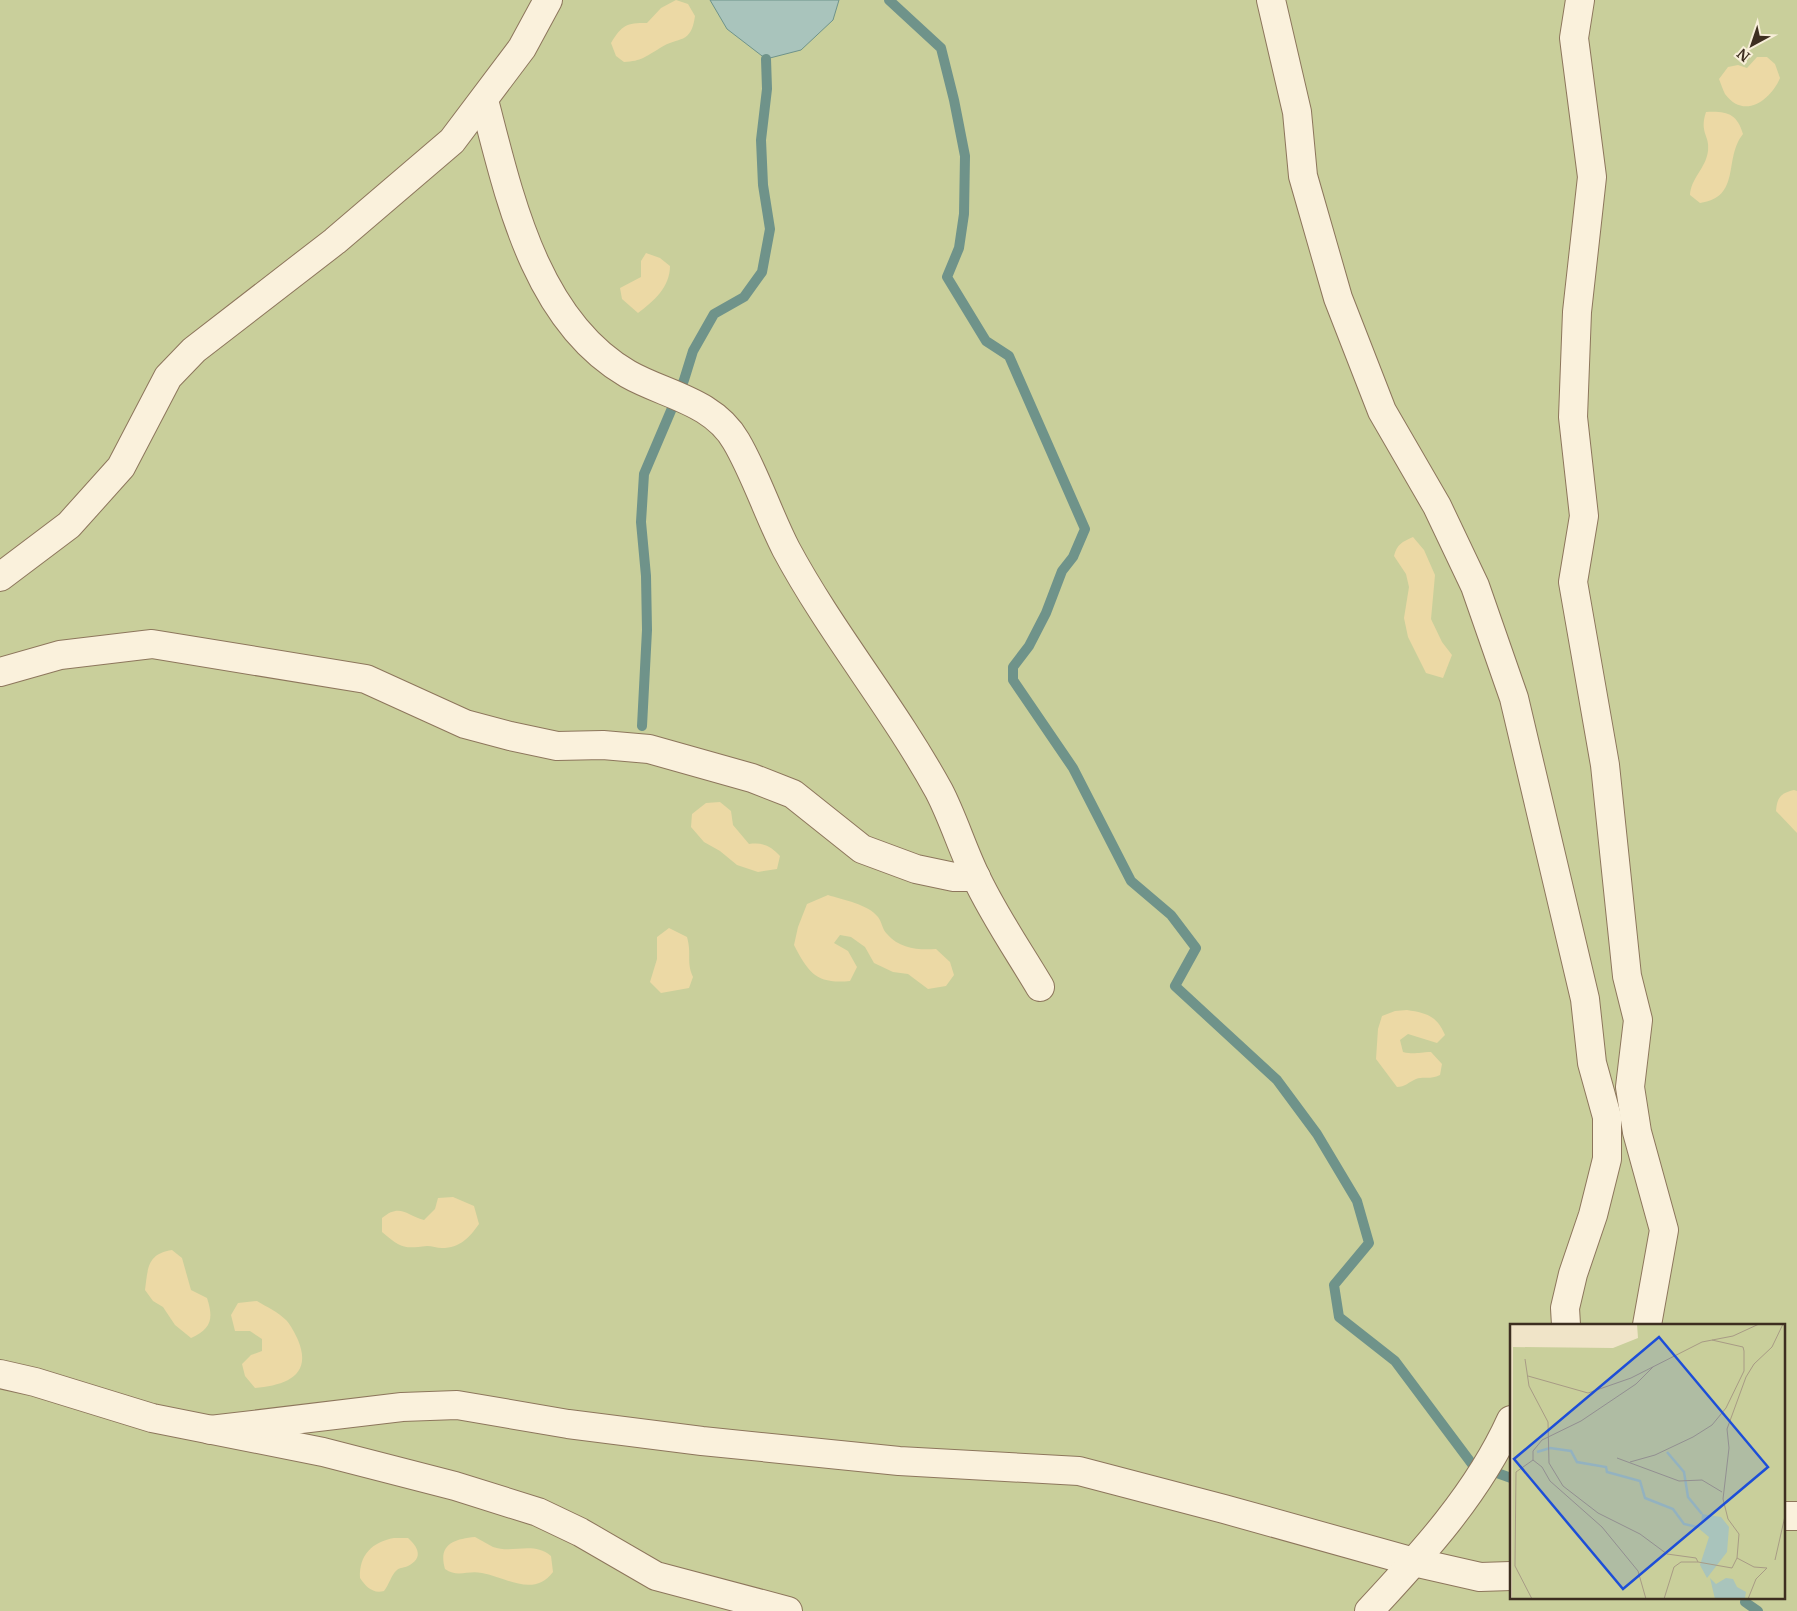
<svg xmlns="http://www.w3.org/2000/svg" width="1797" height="1611" font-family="Merriweather,serif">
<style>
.green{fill:#c9cf9b;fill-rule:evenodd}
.sand{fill:#ecd9a5}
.water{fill:#a9c4bc;stroke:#6f938a}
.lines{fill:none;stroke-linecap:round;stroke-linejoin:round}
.stream{stroke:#6f938a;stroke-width:10}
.minor-casing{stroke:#8d765c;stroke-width:30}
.minor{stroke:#faf1dc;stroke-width:28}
.inset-river{fill:none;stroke:#a9c4bc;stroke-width:2.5}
.inset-road{fill:none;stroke:#a89b85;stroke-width:1}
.view{fill:#1d4ed8;fill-opacity:0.15;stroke:#1d4ed8;stroke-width:2.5}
.inset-edge{fill:none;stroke:#3d2e20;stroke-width:2.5}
</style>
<rect width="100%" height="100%" fill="#f0e4c8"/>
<path class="green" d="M0,0H1797V1611H0ZM1511,1325H1783V1597H1511Z"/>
<g class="sand">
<path d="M676,0L688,4L695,16C691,45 679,36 660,48C645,57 642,61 624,62L616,56L611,43C622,25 626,23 647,23L661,8Z"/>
<path d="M1757,57H1767L1775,64L1780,78C1771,100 1744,120 1725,94C1723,90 1721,84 1719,79L1728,67L1738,65L1747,68Z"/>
<path d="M1706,112C1726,111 1737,113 1743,134C1723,159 1742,197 1700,203L1690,195C1691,178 1706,168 1708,151C1710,135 1699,133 1706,112Z"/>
<path d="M646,253L660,258L670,266C670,287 654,301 638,313L622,299L620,288L641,277V261Z"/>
<path d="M1413,537L1424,550L1435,575L1431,619L1442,642L1452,655L1443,678L1426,673L1408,637L1404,618L1409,587L1406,574L1394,556C1397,544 1402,542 1413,537Z"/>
<path d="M1794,790L1797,791V833L1776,811C1777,797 1781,793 1794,790Z"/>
<path d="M720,802L731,811L733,825L749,844C763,842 771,846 780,856L777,869L758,872L737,865L720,851L704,842L691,827L692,814L706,803Z"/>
<path d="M828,895C843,900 868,904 878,917C882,922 882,929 887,934C900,949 918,950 936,949L950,962L954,975L946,986L928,989L908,974L893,972L874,963L865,947L851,937L840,935L834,943L848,951L857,967L850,981C817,984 809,974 794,945L798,927L807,904Z"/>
<path d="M669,928L687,937C692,955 686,961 693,977L689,988L661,993L650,982L657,959V937Z"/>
<path d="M1407,1010C1427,1013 1437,1016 1445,1035L1437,1043L1408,1034L1400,1040L1403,1052C1415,1055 1419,1052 1431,1052L1442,1064L1440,1075C1430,1080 1424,1076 1416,1079C1409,1082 1405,1087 1397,1087L1376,1059L1378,1029L1382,1016L1395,1011Z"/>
<path d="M453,1197L474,1206L479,1224C469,1238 460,1248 442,1248C437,1248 432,1246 427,1246C403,1249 401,1248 382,1232V1218C400,1203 406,1215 424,1220L435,1209L438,1198Z"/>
<path d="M172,1250L182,1258L191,1290L207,1298C214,1319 211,1329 191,1338L175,1325L163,1307L153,1301L145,1290C148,1268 147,1254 172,1250Z"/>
<path d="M257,1301C267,1307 278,1312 286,1320C291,1325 295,1334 298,1340C313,1376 285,1385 255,1388L245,1376L242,1364L251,1355L262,1351V1339L250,1331H235L231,1315L238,1303Z"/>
<path d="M475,1537C481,1540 487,1544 493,1547C513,1554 533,1541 551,1556L553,1572C534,1598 505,1577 482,1573C467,1570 458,1578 445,1569C438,1545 453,1539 475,1537Z"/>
<path d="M394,1538H408C418,1547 424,1558 408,1566C405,1568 400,1567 397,1570C391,1575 389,1585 384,1591C373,1594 366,1587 360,1578C359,1555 372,1542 394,1538Z"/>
</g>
<path class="water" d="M710,0H839L833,20L801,50L766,59L727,29Z"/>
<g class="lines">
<g class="stream">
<path d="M889,0L941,48L954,100L965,156L964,214L959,248L947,277L986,341L1009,356L1085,529L1073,557L1062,571L1046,613L1029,646L1013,667V680L1073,768L1131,881L1171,915L1196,948L1175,986L1277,1080L1317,1134L1357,1201L1369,1243L1334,1285L1339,1317L1395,1361L1472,1464L1511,1478"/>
<path d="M642,726L647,630L646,576L641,522L644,474L684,380L693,351L714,314L744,297L762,272L770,229L763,185L761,140L767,89L766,59"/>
<path d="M1745,1602L1758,1611"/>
</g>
<g class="minor-casing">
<g id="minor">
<path d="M1271,0L1297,112L1303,176L1338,298L1382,411L1437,506L1475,586L1514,698L1585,999L1592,1063L1607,1117V1159L1593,1215L1573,1274L1565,1308L1566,1325"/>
<path d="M1580,0L1574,38L1592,177L1577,312L1573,417L1584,516L1573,582L1605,765L1627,976L1638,1020L1630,1087L1637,1132L1664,1230L1647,1325"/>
<path d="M484,100C509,196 535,320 628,374C665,395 713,401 736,441C755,473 768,514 786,549C831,633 893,707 939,791C953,818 962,848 975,875C993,914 1018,950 1040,987"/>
<path d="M0,577L69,525L121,467L168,377L194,350L335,241L452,141L522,48L548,0"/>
<path d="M0,672L60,655L152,644L366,679L465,724L510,736L557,746L603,745L649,749L752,778L793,794L862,849L916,869L954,877H976"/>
<path d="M0,1374L35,1382L152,1418L323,1452L455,1486L538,1512L580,1532L656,1576L788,1611"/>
<path d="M210,1430L402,1407L457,1405L568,1424L702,1441L899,1461L1079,1471L1224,1509L1414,1562L1480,1577L1511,1576"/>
<path d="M1783,1516H1797"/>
<path d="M1369,1611C1423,1553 1478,1493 1511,1420"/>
</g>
</g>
<use href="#minor" class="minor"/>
</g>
<g transform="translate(1510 1324)">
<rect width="275" height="275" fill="#f0e4c8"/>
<path d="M127,0H275V275H2L3,23L103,24L128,14Z" fill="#c9cf9b"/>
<path d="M192,190L211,193L219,203L217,228L197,254L190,241L199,213L187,203L191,202ZM200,254L206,260L216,254L223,255L227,263L236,268L235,274L205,275Z" fill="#a9c4bc"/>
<path class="inset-river" d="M27,128L40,124L61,127L67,138L96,143L97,148L130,157L135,174L163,185L174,200L187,203M157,128L174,148L178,173L192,190"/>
<path class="inset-road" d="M15,35L19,62L38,98L39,139L53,162L88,189L130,210L157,230L186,234L188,238H171L164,243L154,275M18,52L78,69L121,54L192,18L223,12L249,0M107,134L169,157L192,156L212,168M23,136L32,143L40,157L92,203L128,247L136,275M120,138L145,131L183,113L202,101L216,84L234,47V27L233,23L202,16M227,234L244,243L257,244M265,236L275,192M188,238L222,244L227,234L229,210L218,195L213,175L219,124L217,105L236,53L244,40L262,23L273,0M22,275L5,242L6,148L23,136V127L32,116L71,97L126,60L144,42M238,275L246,255L257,244"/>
<path class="view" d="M149,13L258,143L113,265L4,135Z"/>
<rect width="275" height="275" class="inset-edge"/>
</g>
<g transform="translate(1752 45) rotate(220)" stroke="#f7eed8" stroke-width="4" paint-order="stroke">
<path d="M0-4L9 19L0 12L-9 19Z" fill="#3d2e20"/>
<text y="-8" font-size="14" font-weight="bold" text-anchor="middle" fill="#3d2e20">N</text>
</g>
</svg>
